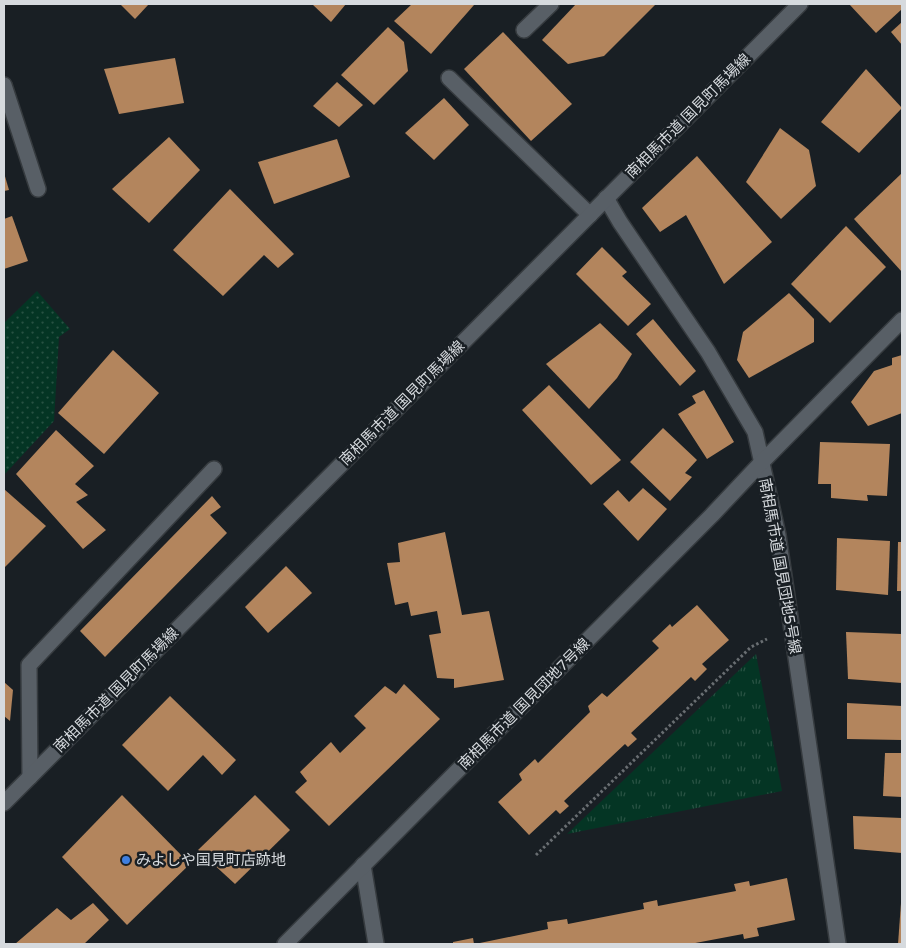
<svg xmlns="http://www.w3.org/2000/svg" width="906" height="948" font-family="'Varela Round','Noto Sans JP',sans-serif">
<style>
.grass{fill:url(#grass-dots)}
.park{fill:url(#park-tufts)}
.building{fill:#b3855d}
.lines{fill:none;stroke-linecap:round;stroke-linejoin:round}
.minor-casing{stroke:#363b3f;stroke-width:18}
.tertiary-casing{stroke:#363b3f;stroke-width:18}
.path{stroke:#696e72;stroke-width:3;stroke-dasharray:2.5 2.5;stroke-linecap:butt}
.minor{stroke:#585f66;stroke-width:15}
.tertiary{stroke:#585f66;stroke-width:15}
.shop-dot{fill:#3f7fe0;stroke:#191f24;stroke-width:2}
.labels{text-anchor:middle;stroke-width:5;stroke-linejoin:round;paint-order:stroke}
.street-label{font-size:15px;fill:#d6dade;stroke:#191f24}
.poi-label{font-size:15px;fill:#d6dade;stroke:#191f24;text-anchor:start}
</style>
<defs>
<pattern id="grass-dots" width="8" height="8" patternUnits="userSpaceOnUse" patternTransform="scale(1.25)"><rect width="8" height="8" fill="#043524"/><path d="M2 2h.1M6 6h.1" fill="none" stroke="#285243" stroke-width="1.8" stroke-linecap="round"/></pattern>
<pattern id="park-tufts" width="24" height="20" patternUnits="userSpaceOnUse" patternTransform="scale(1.25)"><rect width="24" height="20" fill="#043524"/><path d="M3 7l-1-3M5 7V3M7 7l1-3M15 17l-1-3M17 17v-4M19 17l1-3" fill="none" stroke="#285243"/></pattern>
</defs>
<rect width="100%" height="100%" fill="#191f24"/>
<path class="grass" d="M37,291L70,329L59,337L54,421L4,475V323Z"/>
<path class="park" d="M756,654L782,791L567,834Z"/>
<g class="building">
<path d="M120,4H149L135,19Z"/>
<path d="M312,4H346L331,22Z"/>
<path d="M412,4H473L474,5L431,54L394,21Z"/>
<path d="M576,4H656L604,56L568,64L542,40Z"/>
<path d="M849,4H902V9L876,33Z"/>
<path d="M902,22V45L891,32Z"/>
<path d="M388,27L404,42L408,71L374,105L341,75Z"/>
<path d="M503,32L572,104L531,141L464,69Z"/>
<path d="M175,58L184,103L119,114L104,69Z"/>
<path d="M866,69L902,108L859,153L821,122Z"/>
<path d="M337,82L363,105L339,127L313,106Z"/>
<path d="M444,98L469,125L434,160L405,133Z"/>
<path d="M780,128L809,150L816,186L781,219L746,182Z"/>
<path d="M169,137L200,170L149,223L112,189Z"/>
<path d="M337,139L350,177L274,204L258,162Z"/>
<path d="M697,156L772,242L724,284L686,215L660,232L642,208Z"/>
<path d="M4,173L9,190L4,191Z"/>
<path d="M902,173V272L854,219Z"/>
<path d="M230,189L294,254L278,268L264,255L223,296L173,250Z"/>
<path d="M12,216L28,261L4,269V219Z"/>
<path d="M846,226L886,267L830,323L791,284Z"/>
<path d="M602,247L627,272L622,276L651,304L628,326L576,274Z"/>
<path d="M789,293L814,319V342L749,378L737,360L743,332Z"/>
<path d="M653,319L696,371L680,386L636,334Z"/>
<path d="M600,323L632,354L617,378L589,409L546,364Z"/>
<path d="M113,350L159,393L104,454L58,413Z"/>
<path d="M902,355V413L868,426L851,402L874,371L892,365V358Z"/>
<path d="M549,385L621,460L591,485L522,410Z"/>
<path d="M704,390L734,442L707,459L678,414L696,403L692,396Z"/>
<path d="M663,428L697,460L685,473L692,477L670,501L630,462Z"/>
<path d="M56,430L94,466L75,484L88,495L76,502L106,530L83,549L16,474Z"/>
<path d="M820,442L890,444L887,496L867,495L868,501L831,498V484H818Z"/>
<path d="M643,488L667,509L638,541L603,504L618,490L629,502Z"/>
<path d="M4,489L46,526L4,568Z"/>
<path d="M212,496L221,507L210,515L227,533L105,657L80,631Z"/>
<path d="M445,532L462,615L489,611L504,680L454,688V679L437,678L429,635L441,633L437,611L411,616L408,602L395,605L387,563L400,562L398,543Z"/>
<path d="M837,538L890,541L888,595L836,590Z"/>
<path d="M898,542H902V591H897Z"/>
<path d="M286,566L312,593L268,633L245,607Z"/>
<path d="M697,605L729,640L702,664L707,669L695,681L691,677L631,733L637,739L628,747L625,744L564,801L569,806L560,814L556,810L529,835L498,802L522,780L519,774L535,759L538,763L590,712L588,706L602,693L607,697L659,648L652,641L670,624L672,627Z"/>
<path d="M846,632L902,634V683L848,679Z"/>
<path d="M4,682L13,690L10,721L4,716Z"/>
<path d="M404,684L440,719L329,826L295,792L307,781L300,772L331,742L340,753L366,728L354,716L385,686L396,694Z"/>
<path d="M170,696L236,760L222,775L203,755L168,791L122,745Z"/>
<path d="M847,703L902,706V740L847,739Z"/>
<path d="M885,753H902V797L883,796Z"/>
<path d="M122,795L190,864L127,925L62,857Z"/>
<path d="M255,795L290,830L235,884L198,850Z"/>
<path d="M853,816L902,818V853L854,849Z"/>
<path d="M787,878L795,920L757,928L759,936L744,939L743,934L690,944H475L548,929L547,922L567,919L568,924L644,909L643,903L657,900L658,906L736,891L734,884L749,881L750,886Z"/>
<path d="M93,903L109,920L84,944H15L57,908L71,920Z"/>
<path d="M901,903H902V944H898Z"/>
<path d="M473,938L474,944H453V942Z"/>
</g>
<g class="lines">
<g class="minor-casing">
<g id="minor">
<path d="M524,30L551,4"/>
<path d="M449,78L590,215"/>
<path d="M4,85L38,189"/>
<path d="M606,198L620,222L708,352L755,432L778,535L838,944"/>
<path d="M30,777L29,665L214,469"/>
<path d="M363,865L376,944"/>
<path d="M285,944L712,515L762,462L902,320"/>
</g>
</g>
<g class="tertiary-casing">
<path id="tertiary" d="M4,803L800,4"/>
</g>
<path class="path" d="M536,855L751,647L767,639"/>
<use href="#minor" class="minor"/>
<use href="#tertiary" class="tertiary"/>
</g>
<circle class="shop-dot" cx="126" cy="860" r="5"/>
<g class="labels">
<g class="street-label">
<text transform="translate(688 116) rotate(-45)" y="5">南相馬市道 国見町馬場線</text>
<text transform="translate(402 403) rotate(-45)" y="5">南相馬市道 国見町馬場線</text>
<text transform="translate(780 566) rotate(80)" y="5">南相馬市道 国見団地5号線</text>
<text transform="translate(116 690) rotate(-45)" y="5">南相馬市道 国見町馬場線</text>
<text transform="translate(524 704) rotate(-45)" y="5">南相馬市道 国見団地7号線</text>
</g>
<g class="poi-label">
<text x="136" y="865">みよしや国見町店跡地</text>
</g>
</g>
<rect width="906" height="948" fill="none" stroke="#d6dade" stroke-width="10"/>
</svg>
